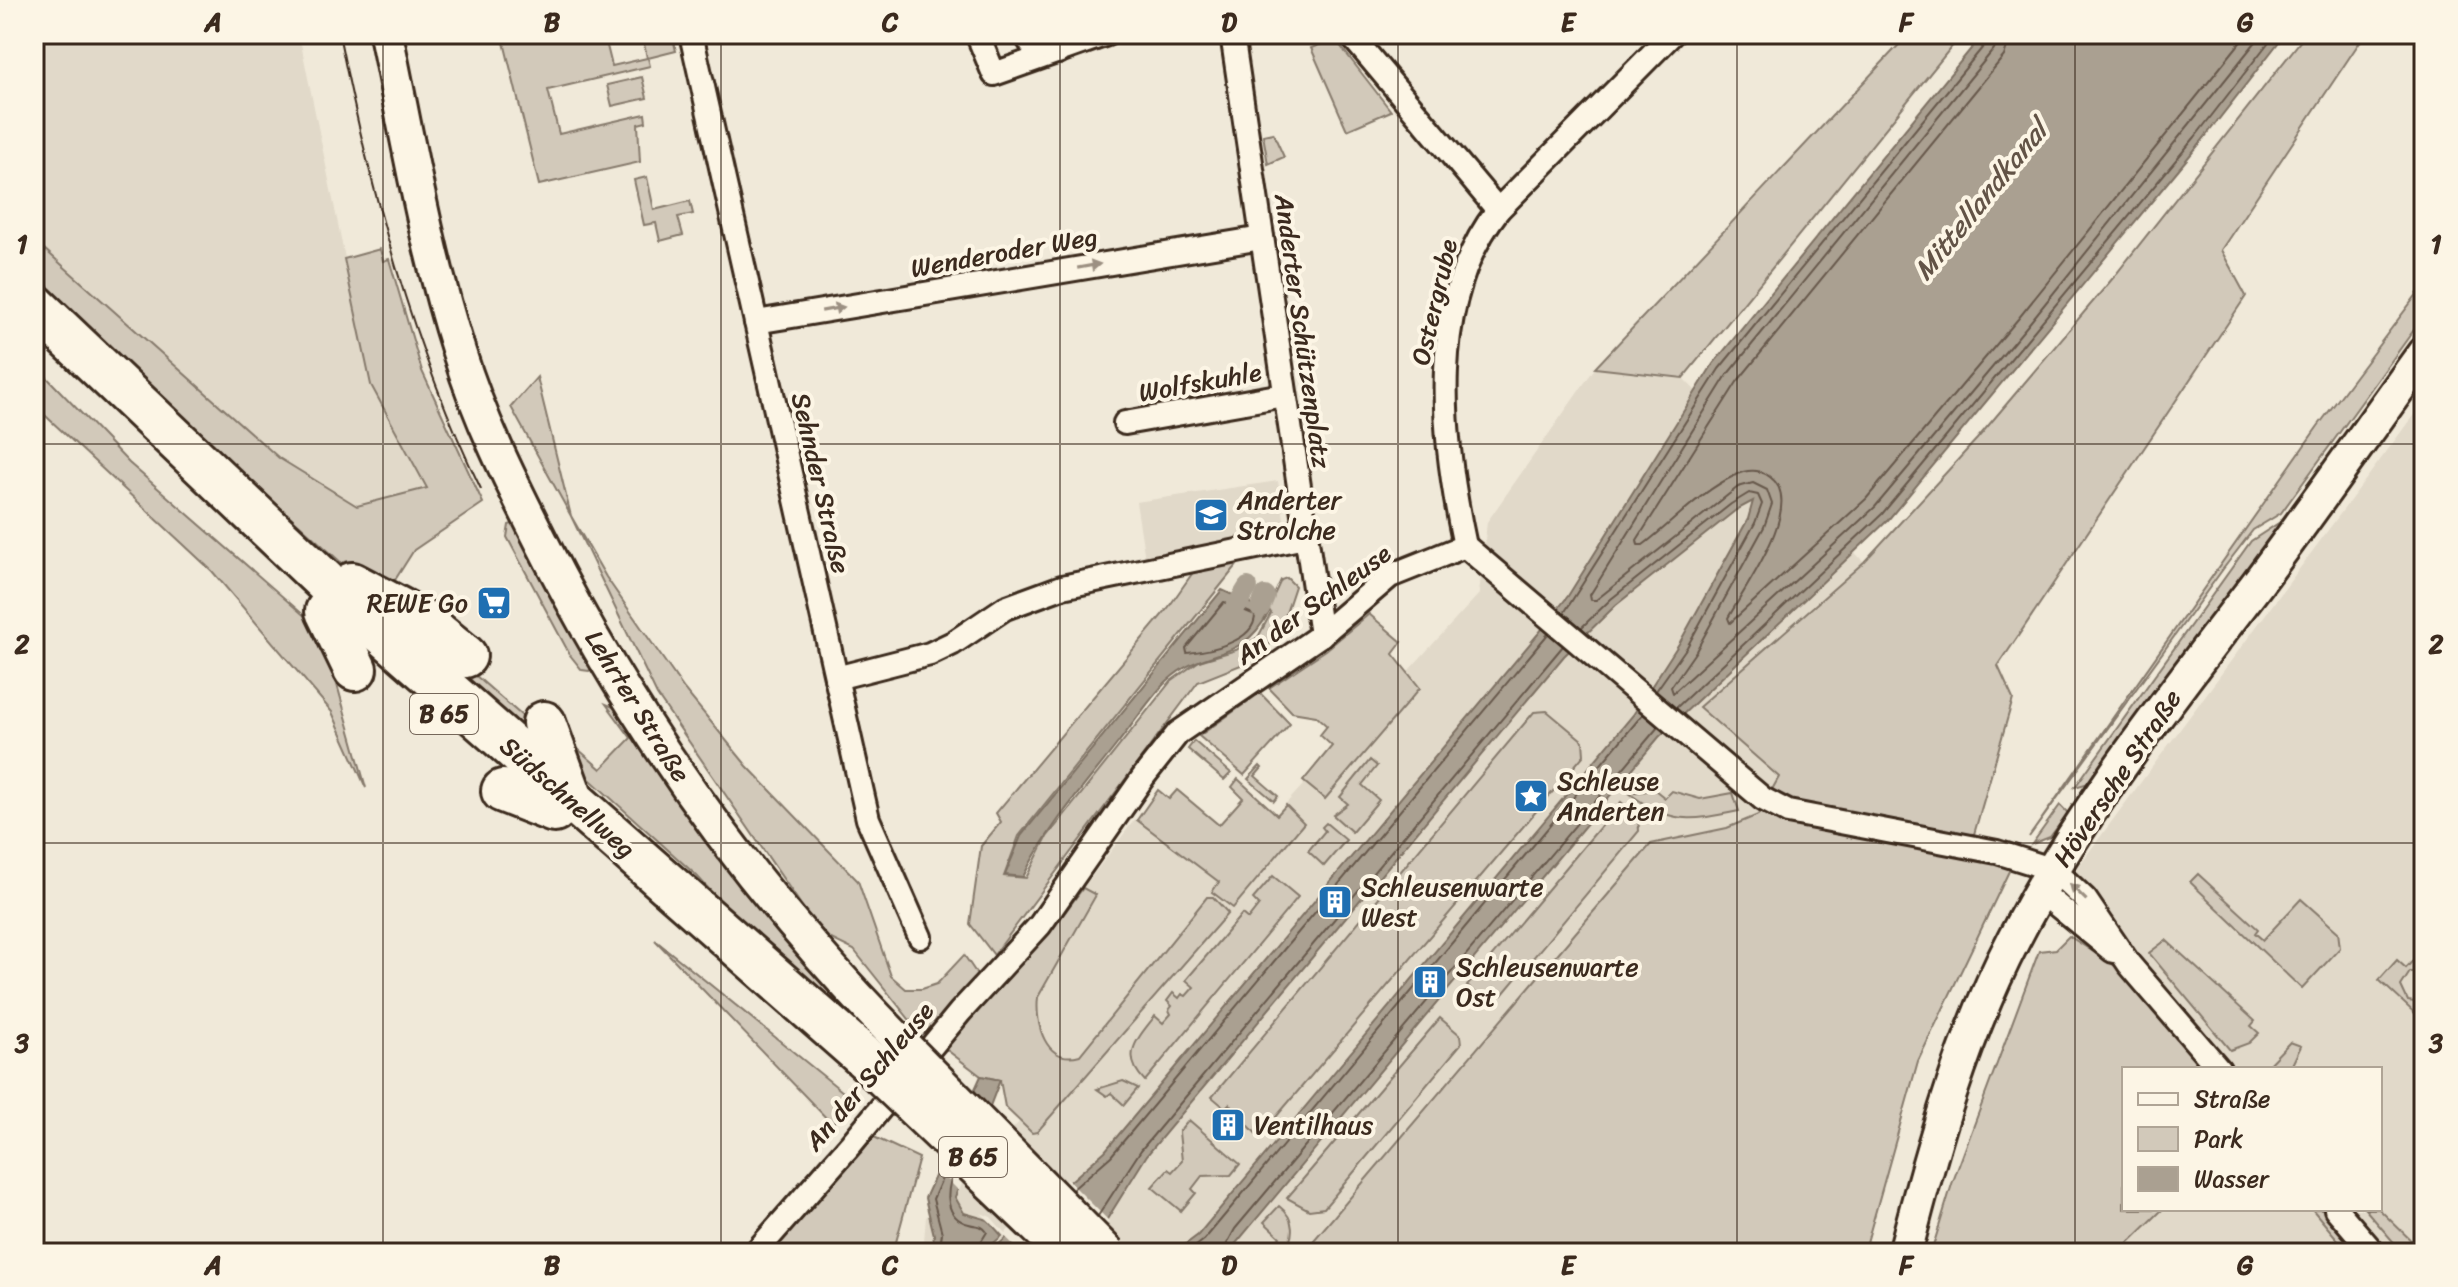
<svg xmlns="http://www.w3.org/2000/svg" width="2458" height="1287" font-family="Sriracha,sans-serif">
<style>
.built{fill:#e1d9c9;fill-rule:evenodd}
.green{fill:#d2c9ba;stroke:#867a6c;stroke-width:2}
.water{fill:#aaa091;stroke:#7e7163;stroke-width:2}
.pier{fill:#f0e9d9}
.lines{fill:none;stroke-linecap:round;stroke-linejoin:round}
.shore{stroke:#67594c;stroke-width:2}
.canal{stroke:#aaa091;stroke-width:20}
.street-casing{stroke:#3b2a1e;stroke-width:28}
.secondary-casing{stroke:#3b2a1e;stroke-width:38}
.highway-casing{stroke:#3b2a1e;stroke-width:48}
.street{stroke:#fcf5e5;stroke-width:22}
.secondary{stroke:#fcf5e5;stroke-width:32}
.highway{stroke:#fcf5e5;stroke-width:42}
.tram{stroke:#3b2a1e;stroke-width:2}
.secondary-bridge-casing{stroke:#3b2a1e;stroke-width:38;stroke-linecap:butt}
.highway-bridge-casing{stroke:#3b2a1e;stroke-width:48;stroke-linecap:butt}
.secondary-bridge{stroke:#fcf5e5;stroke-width:32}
.highway-bridge{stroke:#fcf5e5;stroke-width:42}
.oneway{fill:#9c9082}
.grid{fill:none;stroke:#3b2a1e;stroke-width:2;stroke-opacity:0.55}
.labels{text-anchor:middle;stroke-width:8;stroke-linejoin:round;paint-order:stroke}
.shield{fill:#fcf5e5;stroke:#75675a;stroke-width:2}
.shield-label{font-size:24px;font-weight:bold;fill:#3b2a1e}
.street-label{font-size:26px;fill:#3b2a1e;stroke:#fcf5e5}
.poi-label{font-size:26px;fill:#3b2a1e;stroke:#fcf5e5;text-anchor:start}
.water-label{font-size:28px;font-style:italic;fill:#625346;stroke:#fcf5e5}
.neatline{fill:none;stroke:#3b2a1e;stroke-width:3}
.grid-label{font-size:26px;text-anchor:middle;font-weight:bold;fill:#3b2a1e}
</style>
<rect width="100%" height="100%" fill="#f0e9d9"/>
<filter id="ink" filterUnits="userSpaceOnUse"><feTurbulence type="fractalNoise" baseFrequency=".0125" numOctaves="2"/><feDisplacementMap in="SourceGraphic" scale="16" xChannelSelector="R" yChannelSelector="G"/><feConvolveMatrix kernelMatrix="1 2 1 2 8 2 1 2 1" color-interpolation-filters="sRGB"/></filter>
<g filter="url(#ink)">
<g class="built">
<path d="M53,34H299L371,385L427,488L356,506L279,458L34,240V47Z"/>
<path d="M1595,368L1683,378L1864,562L1700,707L1779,777L1758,815L1727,828L1651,844L1302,1253H923L926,1217L1030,1111L989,992L1048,935L1135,819L1219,882L1268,823L1479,594L1487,522Z"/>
<path d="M2424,401V1253H1998L2127,959L2063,887ZM2124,1069H2380V1209H2124Z"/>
<path d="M1278,481L1285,525L1279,532L1156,553L1145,559L1136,502Z"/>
</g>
<g class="green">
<path d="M502,34H609L600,39L601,44L612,42L607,46L612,66L647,58L642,34H672L676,51L648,58L650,66L548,90L559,134L645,114L646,122L638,124L640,162L539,185Z"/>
<path d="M1909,34H1962L1683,378L1595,368Z"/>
<path d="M2306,34H2365L2221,250L2246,296L1998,666L2013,699L1968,855L2001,862L2010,869L1918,1061L1864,1253H1303L1651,844L1727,828L1758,815L1779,777L1699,707L1864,562L1977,439L2113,278Z"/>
<path d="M1335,39L1391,111L1347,130L1311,48Z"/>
<path d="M642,77L647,98L612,106L607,85Z"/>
<path d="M1273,133L1284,157L1268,164L1263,135Z"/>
<path d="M647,177L654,210L690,201L693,214L678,217L683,235L660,241L656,223L644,225L634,180Z"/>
<path d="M34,240L279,458L357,506L427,488L371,385L344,259L380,249L383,261L389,259L422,371L483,503L414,550L388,591L355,575L34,285Z"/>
<path d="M2424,285V316L2281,513L2253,530L2223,569L2029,837L2318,426Z"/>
<path d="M2414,341L2244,578L2156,688L2089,783L2075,787L2251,541L2280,522Z"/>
<path d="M34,364L129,463L322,631L366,788L332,712L212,571L34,405Z"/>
<path d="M537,377L571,516L606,577L684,689L747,766L858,881L891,976L906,989H922L937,984L964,955L989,992L1048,935L1083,888L1096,895L1038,997C1035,1024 1045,1065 1080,1055L1207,897H1213L1228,913L1037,1132L1032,1133L1005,1107L1000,1080L981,1076L913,1024L854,950L829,938L808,915L657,695L571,516L511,407Z"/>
<path d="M515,523L593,667L589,671L582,670L570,655L507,537L509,525Z"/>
<path d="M1201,561L1238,564L1019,836L1004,876L1026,878L1047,837L1171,681L1199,661L1236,650L1258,637L1271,613L1268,608L1281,580L1287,578L1295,586L1281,628L1261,657L1198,682L994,955L970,924L981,846L1001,822L996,813L1168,608Z"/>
<path d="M1369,614L1402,642L1393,654L1420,688L1325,799L1303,781L1332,746L1320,735L1327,726L1316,716L1292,712L1269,688L1326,650Z"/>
<path d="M428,634L537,729L555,763L471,692Z"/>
<path d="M1260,693L1290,724L1244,775L1199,736Z"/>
<path d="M606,704L626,712L853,1010L849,1014L882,1050L741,924L697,876L573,764L577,748L601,769L631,738Z"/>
<path d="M1547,711L1583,741L1584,755L1259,1137L1229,1104L1225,1108L1212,1097L1534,712Z"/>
<path d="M1194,741L1231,773L1224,780L1188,749Z"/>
<path d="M1370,760L1377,766L1362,785L1379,800L1352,832L1333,815L1348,804L1340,797Z"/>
<path d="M1260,766L1262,768L1255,776L1278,796L1274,801L1248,779Z"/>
<path d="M1238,779L1277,815L1286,805L1304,823L1233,908L1212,892L1219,882L1137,820L1158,790L1169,799L1177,790L1219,825L1243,798L1232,787Z"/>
<path d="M1655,790L1665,798L1672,791L1700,799L1733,793L1739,811C1690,821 1670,825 1629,793Z"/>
<path d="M1621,802L1638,816L1639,831L1502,995L1494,988L1484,1000L1467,986Z"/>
<path d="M2060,805L2068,813L2050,837L2032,844Z"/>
<path d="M1326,823L1346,840L1324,866L1308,851L1325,831L1322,827Z"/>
<path d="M2198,874L2258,929L2255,933L2263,940L2301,899L2338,932L2340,948L2302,989L2190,882Z"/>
<path d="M1273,876L1298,897L1145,1081C1120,1056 1137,1039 1155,1016L1163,1023L1171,1014L1169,1010L1172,1006L1167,1001L1173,993L1179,998L1182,994L1186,996L1194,987L1186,980L1242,914L1248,919L1259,905L1253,899Z"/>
<path d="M2069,936L2144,985L2204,1069H2124V1209H2163L2118,1253H1931L1952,1184L2039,951L2056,949Z"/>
<path d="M655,940L853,1100L832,1124Z"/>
<path d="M2166,940L2255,1021L2251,1026L2259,1033L2249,1043L2230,1050L2149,953Z"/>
<path d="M2424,949V972H2410L2401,986L2408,1001L2424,1003L2420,1018L2379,980L2397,960L2406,968Z"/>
<path d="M1440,1018L1460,1035L1461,1044L1324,1208L1309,1210L1287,1198Z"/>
<path d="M2290,1042L2301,1046L2290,1069H2264Z"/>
<path d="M1123,1081L1138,1088L1124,1105L1111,1093L1107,1096L1097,1089Z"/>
<path d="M1189,1120L1240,1164L1231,1175L1202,1176L1192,1189L1196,1193L1181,1211L1152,1187L1168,1169L1172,1172L1182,1161L1179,1132Z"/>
<path d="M874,1137L919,1158L893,1253H770Z"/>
<path d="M1279,1206C1296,1219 1295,1237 1283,1253H1259L1263,1249L1268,1252L1280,1237L1264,1222Z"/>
<path d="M2312,1209H2323L2360,1253H2349Z"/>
<path d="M2365,1209H2379L2424,1253H2403Z"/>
</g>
<g class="water">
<path d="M1983,34H2285L2201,142L1888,520L1659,737L1228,1253H1174L1198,1235L1633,715L1680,642L1748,519L1753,501L1736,510L1616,605L1564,656L1147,1155L1086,1253H989L1105,1151L1538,634L1568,596L1713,364Z"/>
<path d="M1222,590L1269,612C1240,666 1207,644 1167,681C1149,699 1134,723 1118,743C1084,787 1047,828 1023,877L1005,875L1021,836Z"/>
<path d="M981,1076L1000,1080L955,1197L964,1213L988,1220L1002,1236L982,1253H931L934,1235L925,1198Z"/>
</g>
<g class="pier">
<path d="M955,1121L978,1144L959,1191L934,1166Z"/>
<path d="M1067,1179L1109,1221L1092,1252L1041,1201Z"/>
<path d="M1038,1204L1088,1253H1022L981,1213L991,1217L1005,1233Z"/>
</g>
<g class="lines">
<g class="shore">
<path d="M1999,34L1994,49L1727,375L1590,595L1591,600H1596L1738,487L1753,483L1767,490L1772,504L1764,527L1696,651L1671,687L1673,693L1875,507L2027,326L2262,34"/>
<path d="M2011,34L2004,56L1737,382L1637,540L1638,545H1643C1672,523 1702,490 1736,475C1747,469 1760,469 1770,477C1807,503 1744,589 1728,618L1730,623L1866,499L2018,319L2247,34"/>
<path d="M1224,602L1255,615C1255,642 1208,651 1187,653L1186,648Z"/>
<path d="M1564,613L1719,369L1987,42L1989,34"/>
<path d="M1581,628L1611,599L1731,504L1749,493L1758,495L1762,504L1755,523L1687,647L1656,691"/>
<path d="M1676,708L1882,514L2195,137L2275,34"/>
<path d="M953,1173C946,1192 944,1218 969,1224C978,1227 981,1224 987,1232L974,1253"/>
<path d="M1072,1190L1111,1156L1548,634"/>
<path d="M1098,1216L1141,1150L1563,646"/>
<path d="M939,1253L942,1233L933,1199L947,1167"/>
<path d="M1187,1253L1204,1240L1643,714"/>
<path d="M1222,1253L1235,1229L1658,727"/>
</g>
<g class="canal">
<path d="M1260,608L1265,596"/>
<path d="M1227,621L1248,587"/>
</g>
<g class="street-casing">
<g id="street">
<path d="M691,34L868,819L920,937"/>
<path d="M989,34L979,38L994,74L1107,34"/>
<path d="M1025,34L1032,45L1058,52"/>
<path d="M1232,34L1321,635"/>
<path d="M1350,34L1498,210C1426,302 1442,439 1465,546"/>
<path d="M1498,210L1672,34"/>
<path d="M756,322L1262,238"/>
<path d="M1125,423L1284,395"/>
<path d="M1465,546L1763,799L1788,812L1997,852L2054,870L2085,899L2129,964L2219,1069"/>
<path d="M836,678L930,654L953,643L1005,608L1062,587L1305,537"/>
<path d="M2041,892L2113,951"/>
<path d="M2336,1209L2374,1253"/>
<path d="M755,1253L851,1144L960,1012L1040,925L1144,776L1178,733L1321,635L1390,576L1465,546"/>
</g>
</g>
<g class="secondary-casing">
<g id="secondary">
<path d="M386,34C408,140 426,249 459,352C479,417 510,480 541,541C634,727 753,892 899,1040"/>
<path d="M1905,1253C1932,1146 1963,1037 2014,939C2080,811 2170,698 2257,584C2314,508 2368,430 2424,353"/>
</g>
</g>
<g class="highway-casing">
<g id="highway">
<path d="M34,305L336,592L872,1064"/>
<path d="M352,584L422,621L465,656"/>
<path d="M327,611L355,669"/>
<path d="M544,723L570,794"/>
<path d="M503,791L554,811"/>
</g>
</g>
<use href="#street" class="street"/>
<use href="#secondary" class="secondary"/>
<use href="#highway" class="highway"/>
<path class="tram" d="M339,34C370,188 412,347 481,489"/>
<g class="secondary-bridge-casing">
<path id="secondary-bridge" d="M899,1040L1109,1253"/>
</g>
<g class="highway-bridge-casing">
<path id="highway-bridge" d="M872,1064L1070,1253"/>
</g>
<use href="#secondary-bridge" class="secondary-bridge"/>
<use href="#highway-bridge" class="highway-bridge"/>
</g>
<defs><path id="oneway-solid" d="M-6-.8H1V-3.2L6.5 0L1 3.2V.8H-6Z" transform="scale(2)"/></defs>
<g class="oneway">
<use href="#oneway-solid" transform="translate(1089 266) rotate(-10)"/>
<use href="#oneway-solid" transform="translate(833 309) rotate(-10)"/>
<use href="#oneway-solid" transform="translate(2078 892) rotate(-135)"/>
</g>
</g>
<path class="grid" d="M383,34V1253M721,34V1253M1060,34V1253M1398,34V1253M1737,34V1253M2075,34V1253M34,444H2424M34,843H2424"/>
<defs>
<g id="school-square" transform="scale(1.8)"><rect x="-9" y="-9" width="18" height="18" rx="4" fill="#1f6fb2" stroke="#fcf5e5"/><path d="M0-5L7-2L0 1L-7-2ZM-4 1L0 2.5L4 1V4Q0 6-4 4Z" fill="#fff"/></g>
<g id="supermarket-square" transform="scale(1.8)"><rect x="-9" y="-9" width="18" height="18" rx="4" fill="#1f6fb2" stroke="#fcf5e5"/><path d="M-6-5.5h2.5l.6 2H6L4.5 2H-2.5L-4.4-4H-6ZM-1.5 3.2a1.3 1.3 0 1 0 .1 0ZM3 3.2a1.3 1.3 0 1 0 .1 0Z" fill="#fff"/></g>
<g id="sight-square" transform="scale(1.8)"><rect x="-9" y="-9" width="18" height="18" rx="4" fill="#1f6fb2" stroke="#fcf5e5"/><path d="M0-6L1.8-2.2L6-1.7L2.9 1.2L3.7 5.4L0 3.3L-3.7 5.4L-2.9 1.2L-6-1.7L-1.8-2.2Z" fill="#fff"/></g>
<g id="building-square" transform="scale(1.8)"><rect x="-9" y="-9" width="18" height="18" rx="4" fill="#1f6fb2" stroke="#fcf5e5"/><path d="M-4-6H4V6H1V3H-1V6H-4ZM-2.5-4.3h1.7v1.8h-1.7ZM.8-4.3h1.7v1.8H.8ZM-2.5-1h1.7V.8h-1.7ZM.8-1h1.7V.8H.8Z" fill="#fff"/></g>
</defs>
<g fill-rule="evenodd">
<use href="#school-square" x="1211" y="515"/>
<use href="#supermarket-square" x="494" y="603"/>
<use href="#sight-square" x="1531" y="796"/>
<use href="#building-square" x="1335" y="902"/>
<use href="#building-square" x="1430" y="982"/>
<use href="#building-square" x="1228" y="1125"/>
</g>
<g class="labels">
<g class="shield">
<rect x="410" y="694" width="68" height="40" rx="6"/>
<rect x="939" y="1137" width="68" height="40" rx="6"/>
</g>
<g class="shield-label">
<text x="444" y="722">B 65</text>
<text x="973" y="1165">B 65</text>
</g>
<g class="street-label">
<text transform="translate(1004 252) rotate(-10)" y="9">Wenderoder Weg</text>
<text transform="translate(1434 302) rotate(-77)" y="9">Ostergrube</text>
<text transform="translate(1303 331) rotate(82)" y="9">Anderter Schützenplatz</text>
<text transform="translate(1200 382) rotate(-10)" y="9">Wolfskuhle</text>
<text transform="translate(821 483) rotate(77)" y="9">Sehnder Straße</text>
<text transform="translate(1313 604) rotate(-36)" y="9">An der Schleuse</text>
<text transform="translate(638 706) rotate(58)" y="9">Lehrter Straße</text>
<text transform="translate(2117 778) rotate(-56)" y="9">Höversche Straße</text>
<text transform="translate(568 797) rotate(41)" y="9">Südschnellweg</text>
<text transform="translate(869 1076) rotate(-50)" y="9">An der Schleuse</text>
</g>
<g class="poi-label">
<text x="1237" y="509">Anderter<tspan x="1237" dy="30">Strolche</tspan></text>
<text x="468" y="612" text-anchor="end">REWE Go</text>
<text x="1557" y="790">Schleuse<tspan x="1557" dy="30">Anderten</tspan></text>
<text x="1361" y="896">Schleusenwarte<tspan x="1361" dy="30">West</tspan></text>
<text x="1456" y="976">Schleusenwarte<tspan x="1456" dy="30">Ost</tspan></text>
<text x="1254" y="1134">Ventilhaus</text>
</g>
<g class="water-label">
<text transform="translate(1980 200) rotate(-51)" y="10">Mittellandkanal</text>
</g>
</g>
<rect width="2458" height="1287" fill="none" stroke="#fcf5e5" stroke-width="88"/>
<rect x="2122" y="1067" width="260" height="144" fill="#fcf5e5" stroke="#afa495" stroke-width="2"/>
<rect x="2138" y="1093" width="40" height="12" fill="#fcf5e5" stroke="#afa495" stroke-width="2"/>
<text x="2194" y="1107" font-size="24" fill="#3b2a1e">Straße</text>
<rect x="2138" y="1127" width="40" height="24" fill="#d2c9ba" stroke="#afa495" stroke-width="2"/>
<text x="2194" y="1147" font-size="24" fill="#3b2a1e">Park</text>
<rect x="2138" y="1167" width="40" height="24" fill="#aaa091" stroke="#afa495" stroke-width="2"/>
<text x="2194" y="1187" font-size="24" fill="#3b2a1e">Wasser</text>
<rect x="44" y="44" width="2370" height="1199" class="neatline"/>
<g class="grid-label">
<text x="213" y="31">A</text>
<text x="552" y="31">B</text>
<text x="890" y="31">C</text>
<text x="1229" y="31">D</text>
<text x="1568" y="31">E</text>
<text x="1906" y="31">F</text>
<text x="2245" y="31">G</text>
<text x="22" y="253">1</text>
<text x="2436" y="253">1</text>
<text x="22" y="653">2</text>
<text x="2436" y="653">2</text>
<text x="22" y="1052">3</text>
<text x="2436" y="1052">3</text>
<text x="213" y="1274">A</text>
<text x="552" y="1274">B</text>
<text x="890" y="1274">C</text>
<text x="1229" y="1274">D</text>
<text x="1568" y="1274">E</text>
<text x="1906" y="1274">F</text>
<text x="2245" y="1274">G</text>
</g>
</svg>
